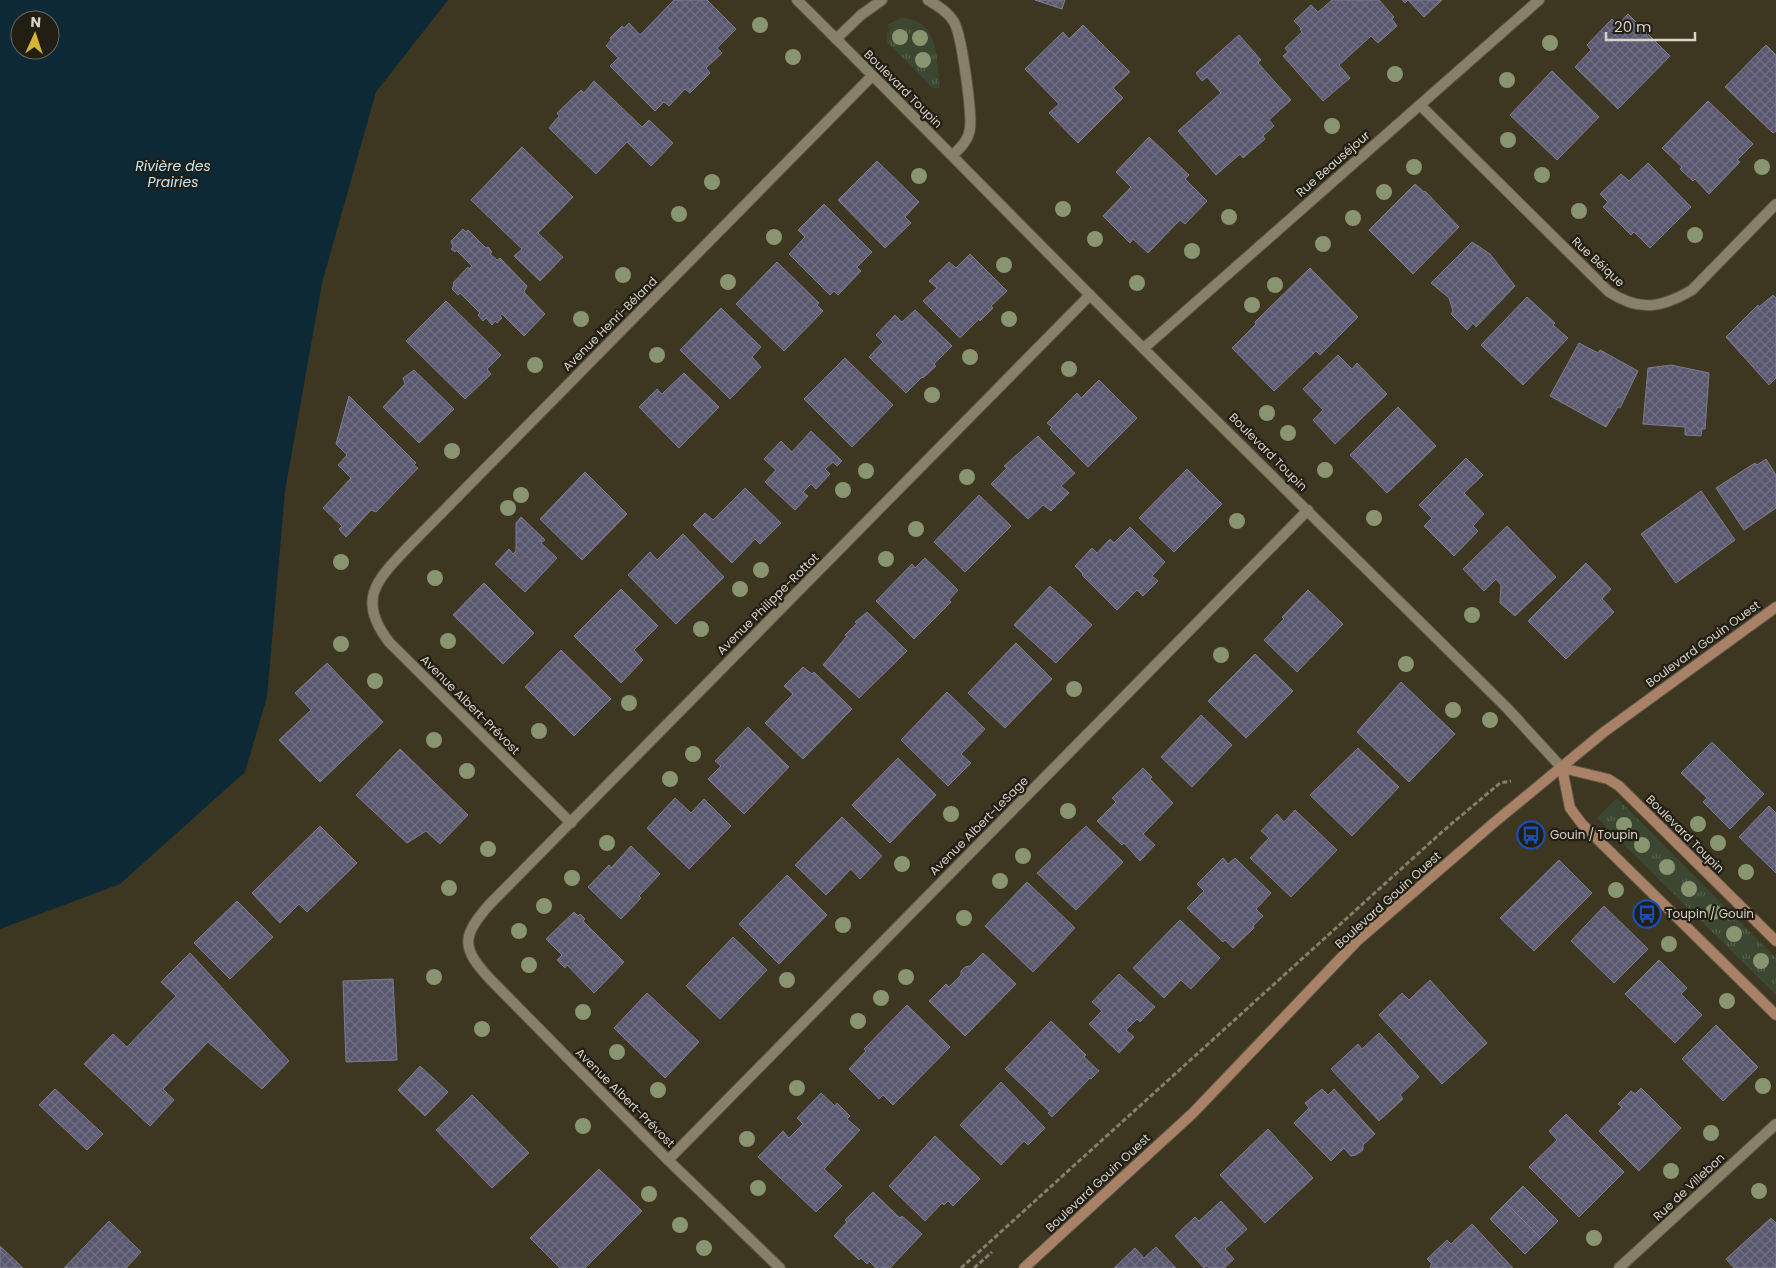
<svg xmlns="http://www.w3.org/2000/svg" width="1776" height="1268" font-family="Poppins,sans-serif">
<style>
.grass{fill:url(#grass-tufts)}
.water{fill:#0d2936;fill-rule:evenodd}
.building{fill:url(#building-cross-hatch);stroke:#7e7c94}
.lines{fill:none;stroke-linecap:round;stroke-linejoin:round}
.street-casing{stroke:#5a5442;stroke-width:12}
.secondary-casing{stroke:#5a5442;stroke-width:12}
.path{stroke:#857f6e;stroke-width:3;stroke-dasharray:5 2.5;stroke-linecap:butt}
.street{stroke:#888069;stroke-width:10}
.secondary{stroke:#a88167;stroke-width:10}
.tree{fill:#899470}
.labels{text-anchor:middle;stroke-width:4.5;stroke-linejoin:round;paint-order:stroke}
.street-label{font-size:12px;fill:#d7d3c6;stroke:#211e14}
.poi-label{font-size:12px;fill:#d7d3c6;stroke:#211e14;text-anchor:start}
.water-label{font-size:14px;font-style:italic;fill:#c5e7f8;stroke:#211e14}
</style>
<defs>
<pattern id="grass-tufts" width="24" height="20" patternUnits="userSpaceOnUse" patternTransform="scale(1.25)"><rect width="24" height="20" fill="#3b4731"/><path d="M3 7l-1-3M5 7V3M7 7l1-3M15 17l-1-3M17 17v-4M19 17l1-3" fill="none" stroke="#57614d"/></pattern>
<pattern id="building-cross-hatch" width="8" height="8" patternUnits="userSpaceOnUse" patternTransform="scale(1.25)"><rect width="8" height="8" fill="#5a586e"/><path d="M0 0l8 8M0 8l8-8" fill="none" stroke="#716f81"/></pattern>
</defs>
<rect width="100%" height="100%" fill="#3d3621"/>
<g class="grass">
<path d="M901,18C939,18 937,60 940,88H933L887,42V33L890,29L887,25Z"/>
<path d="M1617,798L1776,958V995L1597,818Z"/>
</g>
<path class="water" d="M0,0H448L376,92L322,283L285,491L267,697L245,772L120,884L0,929ZM20,20H50V50H20Z"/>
<g class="building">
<path d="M674,0H707L736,29L717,48L722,53L706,68L710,73L690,93L685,89L669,106L664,102L655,111L610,66L618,58L606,46L611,40L610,38L622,26L624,28L629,23L640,35Z"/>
<path d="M1035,0H1065L1062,9Z"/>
<path d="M1332,0H1379L1394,17L1392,19L1397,26L1378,43L1371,36L1339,65L1350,78L1323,101L1283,56L1288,52L1285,48L1302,32L1300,29L1301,28L1294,21L1311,5L1318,12Z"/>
<path d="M1402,0H1442L1424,17L1408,0L1405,3Z"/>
<path d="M1628,14L1670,56L1618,109L1575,67L1591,50L1587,45L1612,19L1618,25Z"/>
<path d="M1083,25L1130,72L1113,88L1123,98L1078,143L1049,113L1059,104L1025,69L1063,32L1069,39Z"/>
<path d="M1239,35L1261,60L1258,63L1291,100L1269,120L1274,126L1263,136L1265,139L1243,158L1240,154L1216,175L1178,131L1221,93L1207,77L1202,81L1196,73Z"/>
<path d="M1766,45L1776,55V131L1773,133L1725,87Z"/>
<path d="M1552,71L1599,117L1557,160L1510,115Z"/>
<path d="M594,81L642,127L649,120L673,143L651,166L627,142L596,174L549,128L559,116L557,113L581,90L584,93Z"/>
<path d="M1708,101L1753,144L1737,160L1740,162L1709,194L1695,179L1693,181L1680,169L1682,167L1662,148Z"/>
<path d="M1149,137L1189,175L1185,179L1207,201L1185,224L1180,220L1148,253L1133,239L1130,243L1103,216L1131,187L1116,172Z"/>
<path d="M522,147L573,197L538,233L563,257L540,281L514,256L522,249L471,200Z"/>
<path d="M877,161L919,202L905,217L911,223L885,248L838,200Z"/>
<path d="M1648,163L1691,207L1650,248L1634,232L1631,235L1603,207L1608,202L1600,194L1621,174L1629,181Z"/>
<path d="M1415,184L1424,192L1425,191L1459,227L1413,274L1369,230Z"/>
<path d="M824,204L872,252L857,267L861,271L838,295L834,291L830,295L789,254L805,237L798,230Z"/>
<path d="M463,229L466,232L468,230L486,248L488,247L492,252L490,254L497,260L500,258L527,286L524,292L545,314L524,336L502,314L500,316L502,318L497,323L495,321L492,325L486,318L483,321L478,315L480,313L460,293L458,295L452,289L454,284L453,283L468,267L469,269L472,266L456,250L455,252L451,249L453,247L451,241Z"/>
<path d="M1472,242L1490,254L1515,286L1476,327L1473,323L1467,330L1451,314L1453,311L1449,298L1431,283Z"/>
<path d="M970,254L1007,291L991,306L993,308L980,321L979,319L960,338L923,301L937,288L929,281L949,262L956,268Z"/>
<path d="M777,262L819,303L817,305L823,311L784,351L736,304Z"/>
<path d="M1310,268L1358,317L1320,355L1316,351L1274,391L1232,348L1256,324L1255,322Z"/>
<path d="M1773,295L1776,298V378L1769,385L1726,337L1758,305L1759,307Z"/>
<path d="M1527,297L1555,323L1553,325L1568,338L1523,385L1481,345Z"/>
<path d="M446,301L501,355L487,369L491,374L465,399L406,341Z"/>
<path d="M721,308L761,347L752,357L761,367L730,399L680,350Z"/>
<path d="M915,310L952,346L934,364L936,366L923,378L922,377L906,393L869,357L883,342L876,335L895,315L902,322Z"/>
<path d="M1579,343L1598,353L1600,350L1638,371L1620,408L1618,407L1606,427L1550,396Z"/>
<path d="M1338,355L1352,369L1357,363L1387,394L1335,444L1313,420L1323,410L1303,389Z"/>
<path d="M845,358L893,405L852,447L804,399Z"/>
<path d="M1671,365L1709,373L1705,429H1702L1701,436L1685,435V427L1643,424L1648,368Z"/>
<path d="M414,370L454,409L419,443L383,407L405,384L403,378Z"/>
<path d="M684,373L719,407L679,448L639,407L657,389L662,394Z"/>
<path d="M1099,380L1137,418L1088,467L1050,429L1052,427L1047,423L1077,393L1081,398Z"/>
<path d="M349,396L416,463L414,465L418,468L376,512L371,510L346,537L339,529L342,526L323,508L351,478L338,465L347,455L336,444Z"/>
<path d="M1398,407L1436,446L1387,493L1350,455Z"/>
<path d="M811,431L842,461L837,466L833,462L825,469L830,474L816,489L811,484L803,492L808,496L795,510L765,482L776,470L764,459L781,441L792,452Z"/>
<path d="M1038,436L1075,473L1061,486L1069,493L1051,511L1043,505L1028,519L991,484L1007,468L1004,466Z"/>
<path d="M1466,458L1483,475L1464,493L1484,514L1473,526L1478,531L1454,556L1424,526L1432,518L1419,505Z"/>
<path d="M1766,459L1776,475V508L1744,530L1716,488L1755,463L1757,465Z"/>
<path d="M1187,469L1222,504L1174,552L1139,518Z"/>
<path d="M585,472L627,514L582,560L540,519Z"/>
<path d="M745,488L781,523L760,544L755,539L732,563L693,525L705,513L713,520Z"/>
<path d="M1701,491L1735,540L1676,583L1641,534Z"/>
<path d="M979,495L1011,526L965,572L934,542Z"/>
<path d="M521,517L545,540L541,543L557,558L525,592L495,564L509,549L513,554L516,551V523Z"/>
<path d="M1507,526L1556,577L1515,616L1500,603L1501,585L1496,579L1484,591L1463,569Z"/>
<path d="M1130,527L1165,562L1152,576L1158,581L1143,596L1137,590L1117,610L1082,575L1083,574L1075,566L1092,548L1097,553L1110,539L1114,543Z"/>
<path d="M683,534L724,577L676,624L628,575L650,552L657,560Z"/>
<path d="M925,558L958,590L949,600L951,602L914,639L876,601L912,564L915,568Z"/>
<path d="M1586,563L1611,589L1602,599L1614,612L1566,659L1528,621Z"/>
<path d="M484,583L534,633L503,664L453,615Z"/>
<path d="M1050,586L1092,625L1056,663L1014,625Z"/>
<path d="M621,589L658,626L634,650L643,660L621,683L574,636Z"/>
<path d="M1308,590L1343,624L1297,672L1264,640L1284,619L1282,617Z"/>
<path d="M867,612L907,651L859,698L823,665L847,636L845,635L857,623L855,622Z"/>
<path d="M1016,643L1052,679L1005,728L968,693Z"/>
<path d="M561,650L611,699L574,736L525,687Z"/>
<path d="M1255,654L1293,691L1246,738L1208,701Z"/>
<path d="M327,663L383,722L320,782L279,740L311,710L295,693Z"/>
<path d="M803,667L812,674L814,672L852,709L803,759L765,723L793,694L784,686Z"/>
<path d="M1401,682L1455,734L1409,782L1357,732Z"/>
<path d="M947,692L985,729L961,754L971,763L948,786L901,740Z"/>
<path d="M1201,715L1232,745L1192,787L1161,757Z"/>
<path d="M748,727L789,767L744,814L708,779L721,766L715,761Z"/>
<path d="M1712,742L1764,794L1730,829L1703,802L1707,798L1681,773Z"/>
<path d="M1358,748L1399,787L1352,836L1310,795Z"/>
<path d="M400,749L468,815L440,844L426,831L407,843L356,795Z"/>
<path d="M898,758L936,795L890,843L852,805Z"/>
<path d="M1143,768L1152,777L1150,779L1173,803L1143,834L1155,845L1140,861L1124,843L1122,845L1097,821L1116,802L1112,798Z"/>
<path d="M675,798L691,813L704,799L731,826L689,869L647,828Z"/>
<path d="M1769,806L1776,813V873L1739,837Z"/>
<path d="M1295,810L1337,850L1291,897L1250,858L1269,838L1261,831L1277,814L1284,822Z"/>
<path d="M842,817L882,856L860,879L851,869L826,895L795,865Z"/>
<path d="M320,826L357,863L307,912L299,904L280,923L252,893Z"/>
<path d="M1086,826L1123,862L1076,910L1037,873Z"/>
<path d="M631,846L660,874L639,896L641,898L621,919L588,887L609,865L611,868Z"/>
<path d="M1223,858L1228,864L1235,858L1271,893L1256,909L1263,916L1253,926L1254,928L1233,948L1225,940L1223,942L1187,908L1204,891L1197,884Z"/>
<path d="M1559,860L1592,893L1534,951L1500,918Z"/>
<path d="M787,875L827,915L779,964L739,924Z"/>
<path d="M1027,882L1075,928L1033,972L985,926Z"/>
<path d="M237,901L273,937L230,979L194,943Z"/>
<path d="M1604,906L1648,949L1614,983L1571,941Z"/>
<path d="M574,912L578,916L580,914L585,919L583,921L624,962L594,993L567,965L565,968L557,960L562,955L546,939Z"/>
<path d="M1180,920L1220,958L1191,989L1181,980L1164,998L1133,968Z"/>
<path d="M733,937L767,970L720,1019L686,986Z"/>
<path d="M190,953L289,1061L262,1089L208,1042L163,1089L174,1100L150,1126L84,1064L113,1034L127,1047L176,996L161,982Z"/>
<path d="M983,953L1016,984L965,1036L929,1001L946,984L949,987L961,975V971L965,967L970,966Z"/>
<path d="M1659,960L1687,988L1681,994L1702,1015L1675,1043L1625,994Z"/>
<path d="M1119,974L1155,1007L1140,1022L1137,1019L1126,1030L1134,1037L1119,1053L1089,1024L1102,1011L1092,1002Z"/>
<path d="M393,979L397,1060L346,1062L343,981Z"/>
<path d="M1430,980L1487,1043L1442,1084L1379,1015L1402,993L1409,1000Z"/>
<path d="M647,993L699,1042L665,1078L614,1028Z"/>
<path d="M907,1005L950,1047L893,1105L883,1095L879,1099L849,1069L866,1051L864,1049Z"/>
<path d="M1051,1021L1086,1055L1084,1057L1099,1071L1091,1079L1090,1078L1052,1117L1048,1113L1050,1112L1005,1069Z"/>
<path d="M1716,1025L1758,1067L1723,1101L1682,1059Z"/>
<path d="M1379,1033L1419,1077L1400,1095L1403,1099L1379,1121L1331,1069L1358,1044L1362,1049Z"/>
<path d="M420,1066L448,1092L425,1116L398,1090Z"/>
<path d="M1001,1082L1045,1128L1028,1145L1024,1141L1001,1165L960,1125Z"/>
<path d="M1641,1088L1681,1128L1639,1171L1599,1131L1622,1107L1618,1104L1631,1091L1635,1094Z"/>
<path d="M55,1089L103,1134L87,1150L39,1105Z"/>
<path d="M1322,1089L1328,1095L1334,1089L1375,1134L1363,1145V1150L1356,1155L1351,1156L1344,1148L1331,1161L1294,1123L1309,1108L1305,1103Z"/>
<path d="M821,1093L835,1106L837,1103L850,1116L847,1119L860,1130L824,1169L842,1186L816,1212L758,1157L783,1131L789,1138L803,1124L797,1118Z"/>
<path d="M472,1095L529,1153L492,1188L436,1130Z"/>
<path d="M1566,1114L1624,1172L1579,1217L1529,1167L1557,1140L1549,1131Z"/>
<path d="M1268,1129L1313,1178L1265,1223L1220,1175Z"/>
<path d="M935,1136L980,1179L953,1206L948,1201L944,1205L942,1203L925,1221L889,1186Z"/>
<path d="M599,1169L642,1211L585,1268H560L530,1238Z"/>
<path d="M1523,1186L1558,1221L1541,1238L1506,1203Z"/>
<path d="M873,1192L900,1218L902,1216L922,1234L890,1268H876L869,1261L867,1264L861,1258L859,1260L834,1236L847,1222L845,1220Z"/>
<path d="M1221,1201L1247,1229L1225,1249L1234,1259L1224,1268H1209L1207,1266L1204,1268L1175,1236L1195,1217L1199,1221Z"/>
<path d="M1506,1203L1541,1238L1525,1254L1490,1219Z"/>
<path d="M1771,1218L1776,1223V1268H1734L1726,1259Z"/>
<path d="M109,1221L141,1252L126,1268H64Z"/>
<path d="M1472,1224L1513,1268H1431L1430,1266L1432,1264L1427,1259L1447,1240L1451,1244Z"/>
<path d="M0,1246L23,1268H0Z"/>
<path d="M1156,1247L1176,1268H1114L1135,1248L1144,1258Z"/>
</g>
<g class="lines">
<g class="street-casing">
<g id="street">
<path d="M797,0C896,98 993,198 1092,297C1229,435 1369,571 1507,708L1562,768"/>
<path d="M928,0C938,6 948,12 954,22C962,36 972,113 970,129C968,141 961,147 953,155"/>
<path d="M836,39L861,15L882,0"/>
<path d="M1420,105L1609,292C1640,312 1661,308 1692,290L1776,204"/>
<path d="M1144,348L1539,0"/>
<path d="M571,823L389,642C356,599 377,580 408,547L872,76"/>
<path d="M668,1160L1308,510"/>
<path d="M780,1268L668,1160L491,980C461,948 461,937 489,905L1090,295"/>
<path d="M1619,1268L1776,1124"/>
</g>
</g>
<g class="secondary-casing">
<g id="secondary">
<path d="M1562,768L1570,808L1582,824L1776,1015"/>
<path d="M1562,768L1608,779L1619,786L1776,941"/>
<path d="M1024,1268L1193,1113L1357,941L1496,821L1604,732L1776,607"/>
</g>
</g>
<g class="path">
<path d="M961,1268L1443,831L1500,783L1511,781"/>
<path d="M974,1268L992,1252"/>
</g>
<use href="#street" class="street"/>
<use href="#secondary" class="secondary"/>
</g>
<g class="tree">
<circle cx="760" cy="25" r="8"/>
<circle cx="900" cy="37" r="8"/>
<circle cx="920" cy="38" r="8"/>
<circle cx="1550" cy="43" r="8"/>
<circle cx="793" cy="57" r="8"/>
<circle cx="923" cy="60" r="8"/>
<circle cx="1395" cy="74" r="8"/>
<circle cx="1507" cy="80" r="8"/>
<circle cx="1332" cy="126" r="8"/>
<circle cx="1508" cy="140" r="8"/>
<circle cx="1414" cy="167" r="8"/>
<circle cx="1762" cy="167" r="8"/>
<circle cx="1542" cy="175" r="8"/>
<circle cx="919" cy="176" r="8"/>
<circle cx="712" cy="182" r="8"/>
<circle cx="1384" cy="192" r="8"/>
<circle cx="1063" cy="209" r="8"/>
<circle cx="1579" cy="211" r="8"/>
<circle cx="679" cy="214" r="8"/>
<circle cx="1229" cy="217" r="8"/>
<circle cx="1353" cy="218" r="8"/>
<circle cx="1695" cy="235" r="8"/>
<circle cx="774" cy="237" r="8"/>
<circle cx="1095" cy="239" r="8"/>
<circle cx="1323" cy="244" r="8"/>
<circle cx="1192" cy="251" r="8"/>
<circle cx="1004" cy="265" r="8"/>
<circle cx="623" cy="275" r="8"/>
<circle cx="728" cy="282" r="8"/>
<circle cx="1137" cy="283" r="8"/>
<circle cx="1275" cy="285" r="8"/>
<circle cx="1252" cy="305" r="8"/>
<circle cx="581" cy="319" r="8"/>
<circle cx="1009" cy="319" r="8"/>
<circle cx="657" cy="355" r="8"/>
<circle cx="970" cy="357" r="8"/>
<circle cx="535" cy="365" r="8"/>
<circle cx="1069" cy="369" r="8"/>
<circle cx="932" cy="395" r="8"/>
<circle cx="1267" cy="413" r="8"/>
<circle cx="1288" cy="433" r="8"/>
<circle cx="452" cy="451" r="8"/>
<circle cx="1325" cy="470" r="8"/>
<circle cx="866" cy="471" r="8"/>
<circle cx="967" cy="477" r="8"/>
<circle cx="843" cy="490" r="8"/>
<circle cx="521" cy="495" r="8"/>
<circle cx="508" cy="508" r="8"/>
<circle cx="1374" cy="518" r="8"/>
<circle cx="1237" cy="521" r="8"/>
<circle cx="916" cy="529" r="8"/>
<circle cx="886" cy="559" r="8"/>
<circle cx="341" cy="562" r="8"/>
<circle cx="761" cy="570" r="8"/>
<circle cx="435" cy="578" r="8"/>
<circle cx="740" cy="589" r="8"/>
<circle cx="1472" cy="615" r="8"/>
<circle cx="701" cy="629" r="8"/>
<circle cx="448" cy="641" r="8"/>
<circle cx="341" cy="644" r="8"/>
<circle cx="1221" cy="655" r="8"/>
<circle cx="1406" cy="664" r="8"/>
<circle cx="375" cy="681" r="8"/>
<circle cx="1074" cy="689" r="8"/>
<circle cx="629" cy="703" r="8"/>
<circle cx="1453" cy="710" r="8"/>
<circle cx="1490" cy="720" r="8"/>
<circle cx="539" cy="731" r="8"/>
<circle cx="434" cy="740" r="8"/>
<circle cx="693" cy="754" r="8"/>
<circle cx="467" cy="771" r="8"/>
<circle cx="670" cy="779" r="8"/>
<circle cx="1068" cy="811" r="8"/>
<circle cx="951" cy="814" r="8"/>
<circle cx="1698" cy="824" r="8"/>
<circle cx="1624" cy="825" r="8"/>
<circle cx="607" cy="843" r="8"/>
<circle cx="1718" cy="843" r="8"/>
<circle cx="1642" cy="845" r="8"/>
<circle cx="488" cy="849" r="8"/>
<circle cx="1023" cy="856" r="8"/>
<circle cx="902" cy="864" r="8"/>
<circle cx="1667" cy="867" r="8"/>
<circle cx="1746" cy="872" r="8"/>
<circle cx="572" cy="878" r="8"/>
<circle cx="1000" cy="881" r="8"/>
<circle cx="449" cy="888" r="8"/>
<circle cx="1689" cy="889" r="8"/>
<circle cx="1616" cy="890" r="8"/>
<circle cx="544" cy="906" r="8"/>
<circle cx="1713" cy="912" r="8"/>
<circle cx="964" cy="918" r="8"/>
<circle cx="843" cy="925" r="8"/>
<circle cx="519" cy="931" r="8"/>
<circle cx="1734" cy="934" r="8"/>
<circle cx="1669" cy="944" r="8"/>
<circle cx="1761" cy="961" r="8"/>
<circle cx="529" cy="965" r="8"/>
<circle cx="434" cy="977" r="8"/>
<circle cx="906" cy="977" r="8"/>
<circle cx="787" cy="980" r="8"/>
<circle cx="881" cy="998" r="8"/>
<circle cx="1727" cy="1001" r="8"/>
<circle cx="583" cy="1012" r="8"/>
<circle cx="858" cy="1021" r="8"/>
<circle cx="482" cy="1029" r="8"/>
<circle cx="617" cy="1052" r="8"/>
<circle cx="1763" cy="1086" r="8"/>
<circle cx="797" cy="1088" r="8"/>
<circle cx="658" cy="1090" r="8"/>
<circle cx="583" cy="1126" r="8"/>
<circle cx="1711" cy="1133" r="8"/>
<circle cx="747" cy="1139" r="8"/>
<circle cx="1671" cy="1171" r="8"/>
<circle cx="758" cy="1188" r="8"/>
<circle cx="1759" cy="1191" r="8"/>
<circle cx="649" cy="1194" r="8"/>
<circle cx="680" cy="1225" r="8"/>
<circle cx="1594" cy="1238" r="8"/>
<circle cx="704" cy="1248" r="8"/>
</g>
<defs>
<g id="bus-ring" transform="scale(1.4375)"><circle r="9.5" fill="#211e14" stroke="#1a4fb4" stroke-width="1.5"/><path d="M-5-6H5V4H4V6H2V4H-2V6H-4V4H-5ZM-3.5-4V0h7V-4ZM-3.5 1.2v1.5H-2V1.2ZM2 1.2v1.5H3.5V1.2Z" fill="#1a4fb4"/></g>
</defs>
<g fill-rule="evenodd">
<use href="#bus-ring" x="1531" y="835"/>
<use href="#bus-ring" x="1647" y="914"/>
</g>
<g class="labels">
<g class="street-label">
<text transform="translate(903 89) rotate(45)" y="4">Boulevard Toupin</text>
<text transform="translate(1333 164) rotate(-41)" y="4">Rue Beauséjour</text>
<text transform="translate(1598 262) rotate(43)" y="4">Rue Béique</text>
<text transform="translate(610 324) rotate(-45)" y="4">Avenue Henri-Béland</text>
<text transform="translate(1268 452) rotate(45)" y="4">Boulevard Toupin</text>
<text transform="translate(768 604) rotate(-45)" y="4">Avenue Philippe-Rottot</text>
<text transform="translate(1703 644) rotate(-36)" y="4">Boulevard Gouin Ouest</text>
<text transform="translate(470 705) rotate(45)" y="4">Avenue Albert-Prévost</text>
<text transform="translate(979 826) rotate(-45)" y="4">Avenue Albert-LeSage</text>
<text transform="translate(1685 834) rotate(45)" y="4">Boulevard Toupin</text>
<text transform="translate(1388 900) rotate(-42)" y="4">Boulevard Gouin Ouest</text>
<text transform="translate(625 1098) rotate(45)" y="4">Avenue Albert-Prévost</text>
<text transform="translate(1098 1183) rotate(-43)" y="4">Boulevard Gouin Ouest</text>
<text transform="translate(1689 1187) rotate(-43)" y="4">Rue de Villebon</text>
</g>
<g class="poi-label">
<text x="1550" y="839">Gouin / Toupin</text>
<text x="1666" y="918">Toupin / Gouin</text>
</g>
<g class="water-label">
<text x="173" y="171">Rivière des<tspan x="173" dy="16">Prairies</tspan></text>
</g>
</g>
<g transform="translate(35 35) rotate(3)"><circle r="24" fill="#211e14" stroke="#6a665b"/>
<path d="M0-4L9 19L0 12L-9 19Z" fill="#d7b434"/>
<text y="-8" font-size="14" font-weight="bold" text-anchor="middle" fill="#d7d3c6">N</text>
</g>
<path d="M1606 32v8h89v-8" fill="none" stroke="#d7d3c6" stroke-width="2.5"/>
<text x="1614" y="32" font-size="15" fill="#d7d3c6" stroke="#211e14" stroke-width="4" paint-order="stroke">20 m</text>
</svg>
